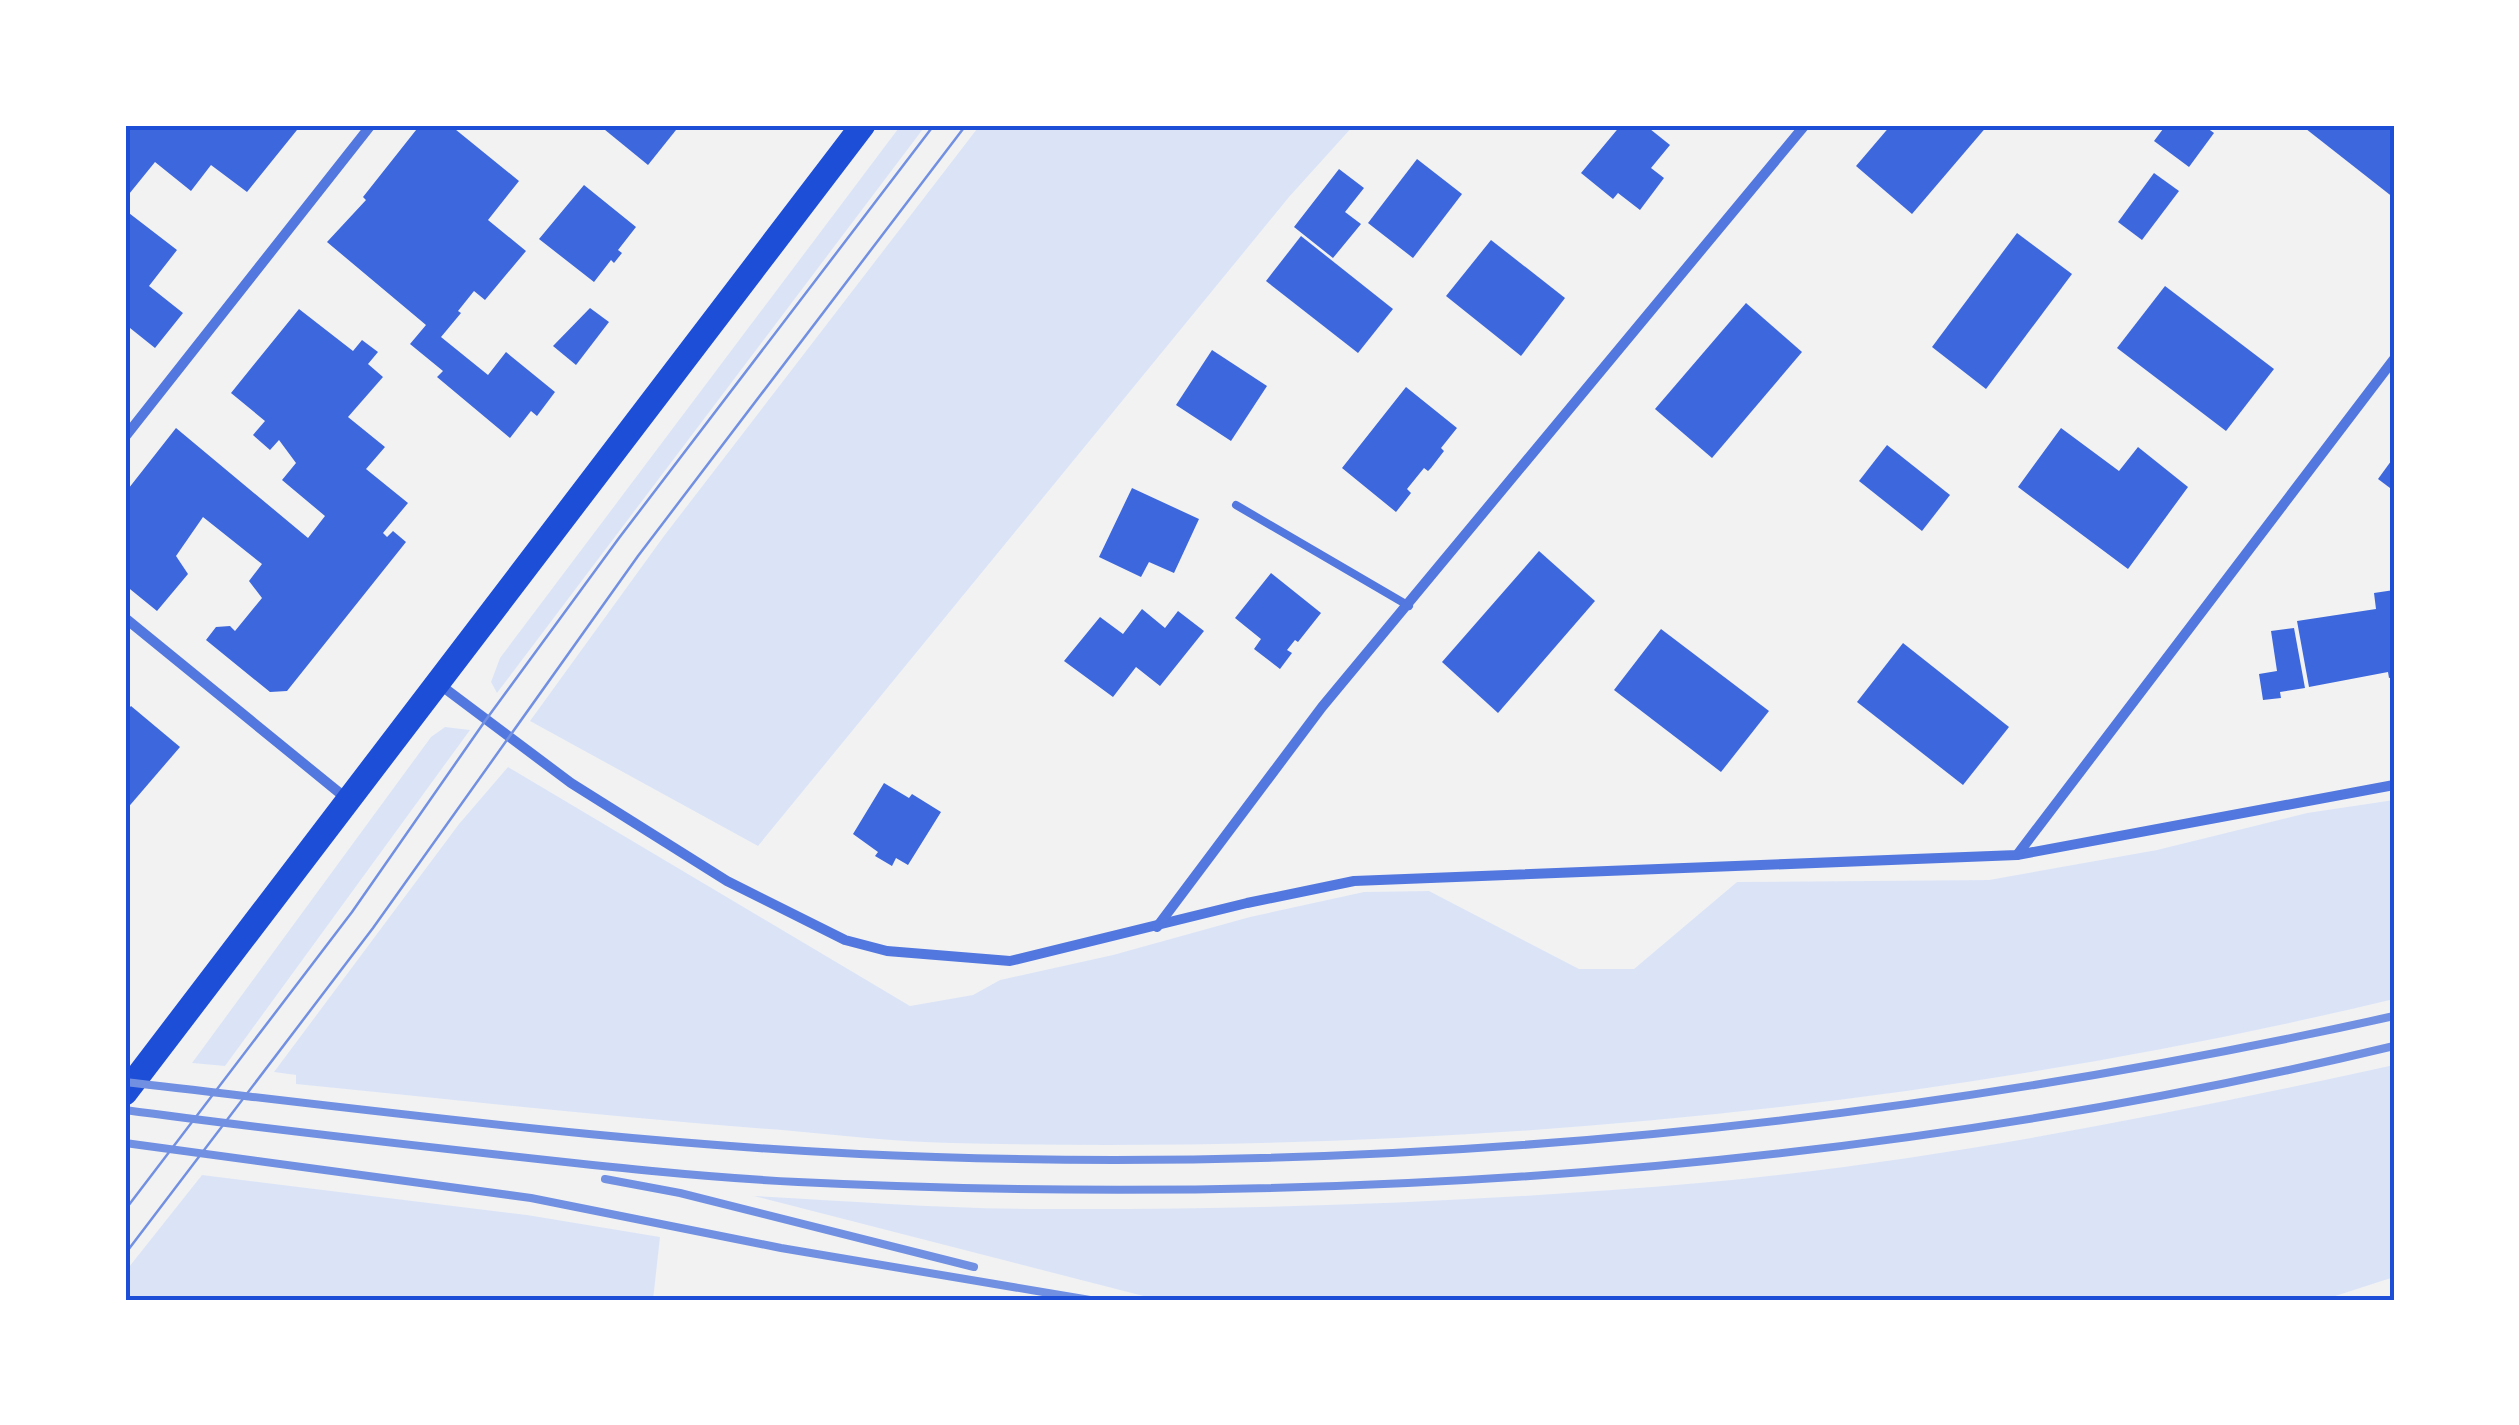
<svg xmlns="http://www.w3.org/2000/svg" width="2519" height="1425" font-family="Figtree,sans-serif">
<style>
.green{fill:#dbe4f7}
.building{fill:#3d67dc}
.lines{fill:none;stroke-linecap:round;stroke-linejoin:round}
.service{stroke:#5277de;stroke-width:8}
.minor{stroke:#5277de;stroke-width:10}
.primary{stroke:#1d4ed8;stroke-width:25}
.tram{stroke:#7290e2;stroke-width:2.5}
.rail{stroke:#7290e2;stroke-width:8}
.neatline{fill:none;stroke:#1d4ed8;stroke-width:4}
</style>
<rect width="100%" height="100%" fill="#f2f2f2"/>
<g class="green">
<path d="M901,125H926L497,693L491,682L500,658Z"/>
<path d="M980,125H1354L1289,197L758,846L530,721L664,536Z"/>
<path d="M445,727L470,730L225,1066L192,1063L431,737Z"/>
<path d="M508,767L910,1006L973,995L1000,980L1113,955L1250,917L1364,892L1429,891L1579,969H1634L1737,882L1989,880L2157,850L2307,813L2394,800V999C1923,1112 1435,1155 951,1143C895,1142 838,1135 782,1130C619,1118 457,1100 296,1084V1075L274,1072L459,824Z"/>
<path d="M2394,1065V1277L2323,1300H1159L754,1196C850,1201 947,1209 1044,1209C1262,1210 1481,1202 1699,1183C1933,1162 2165,1115 2394,1065Z"/>
<path d="M202,1175L527,1215L660,1237L653,1300H125V1272Z"/>
</g>
<g class="building">
<path d="M125,125H301L247,192L211,165L191,191L155,162L125,199Z"/>
<path d="M420,125H450L519,181L488,220L526,251L485,300L474,291L458,311L461,313L441,337L488,375L506,352L555,392L537,416L531,411L510,438L437,377L443,371L410,344L426,325L327,242L366,200L363,197Z"/>
<path d="M599,125H680L648,165Z"/>
<path d="M1621,125H1645L1670,145L1651,168L1664,178L1640,210L1618,193L1613,199L1581,173Z"/>
<path d="M1891,125H1988L1912,214L1856,166Z"/>
<path d="M2166,125H2203L2214,133L2189,167L2154,141Z"/>
<path d="M2301,125H2394V198Z"/>
<path d="M1417,159L1462,194L1413,258L1368,223Z"/>
<path d="M1339,169L1364,188L1345,212L1361,224L1333,258L1294,227Z"/>
<path d="M2154,173L2179,191L2142,240L2118,222Z"/>
<path d="M584,185L636,227L618,250L622,253L614,263L611,260L594,282L539,239Z"/>
<path d="M125,210L177,250L149,286L183,313L155,348L125,324Z"/>
<path d="M2017,233L2072,274L1986,389L1932,347Z"/>
<path d="M1301,236L1393,309L1358,353L1266,281Z"/>
<path d="M1491,240L1565,298L1521,356L1446,296Z"/>
<path d="M2165,286L2274,369L2226,431L2117,348Z"/>
<path d="M1746,303L1802,352L1712,458L1655,409Z"/>
<path d="M590,308L609,322L576,365L553,346Z"/>
<path d="M299,309L353,351L362,340L378,352L368,364L383,377L348,417L385,447L366,469L408,503L383,533L387,537L393,531L406,542L287,691L270,692L206,640L216,627L230,626L235,631L262,598L249,581L262,564L203,517L176,556L188,574L157,611L125,585V493L176,428L308,538L325,516L282,480L296,463L279,440L270,450L253,435L265,421L231,393Z"/>
<path d="M1212,350L1267,386L1231,441L1176,405Z"/>
<path d="M1406,387L1457,428L1441,448L1444,451L1431,468L1428,471L1424,468L1407,489L1411,493L1396,512L1342,468Z"/>
<path d="M2061,428L2119,471L2138,447L2188,487L2128,569L2018,487Z"/>
<path d="M1887,445L1950,495L1922,531L1859,481Z"/>
<path d="M2394,457V491L2378,479Z"/>
<path d="M1132,488L1199,519L1174,573L1149,562L1141,577L1099,557Z"/>
<path d="M1539,551L1595,601L1498,713L1442,662Z"/>
<path d="M1271,573L1321,613L1298,642L1295,640L1287,650L1292,653L1280,669L1254,649L1261,639L1235,618Z"/>
<path d="M2394,590V677L2389,678L2388,672L2309,687L2297,621L2376,609L2374,593Z"/>
<path d="M1142,609L1165,628L1178,611L1204,631L1160,686L1136,667L1113,697L1064,661L1100,617L1123,634Z"/>
<path d="M2294,628L2305,688L2280,692L2281,698L2263,700L2259,674L2277,671L2271,631Z"/>
<path d="M1661,629L1769,711L1721,772L1614,690Z"/>
<path d="M1903,643L2009,727L1963,785L1857,702Z"/>
<path d="M131,706L180,747L125,811V712Z"/>
<path d="M884,783L909,798L912,794L941,812L908,865L896,858L892,866L875,856L878,852L853,834Z"/>
</g>
<g class="lines">
<path class="service" d="M1236,505L1409,606"/>
<g class="minor">
<path d="M125,437L371,125"/>
<path d="M125,618L347,799"/>
<path d="M439,684L571,783L727,881L845,940L887,951L1010,961L1247,903L1354,881L2017,855L2394,785"/>
<path d="M2017,855L2394,359"/>
<path d="M1157,927L1322,707L1805,125"/>
</g>
<path class="primary" d="M125,1093L863,125"/>
<g class="tram">
<path d="M125,1210L352,912L485,721L619,538L934,125"/>
<path d="M125,1254L373,928L638,556L966,125"/>
</g>
<g class="rail">
<path d="M125,1082C395,1113 664,1149 936,1157C1430,1173 1912,1123 2394,1016"/>
<path d="M125,1110C250,1127 375,1141 501,1155C600,1166 699,1177 798,1182C1333,1208 1872,1171 2394,1046"/>
<path d="M125,1143L531,1198L781,1248L1090,1300"/>
<path d="M605,1179L680,1193L974,1267"/>
</g>
</g>
<rect width="2519" height="1425" fill="none" stroke="#ffffff" stroke-width="255"/>
<rect x="128" y="128" width="2264" height="1170" class="neatline"/>
</svg>
